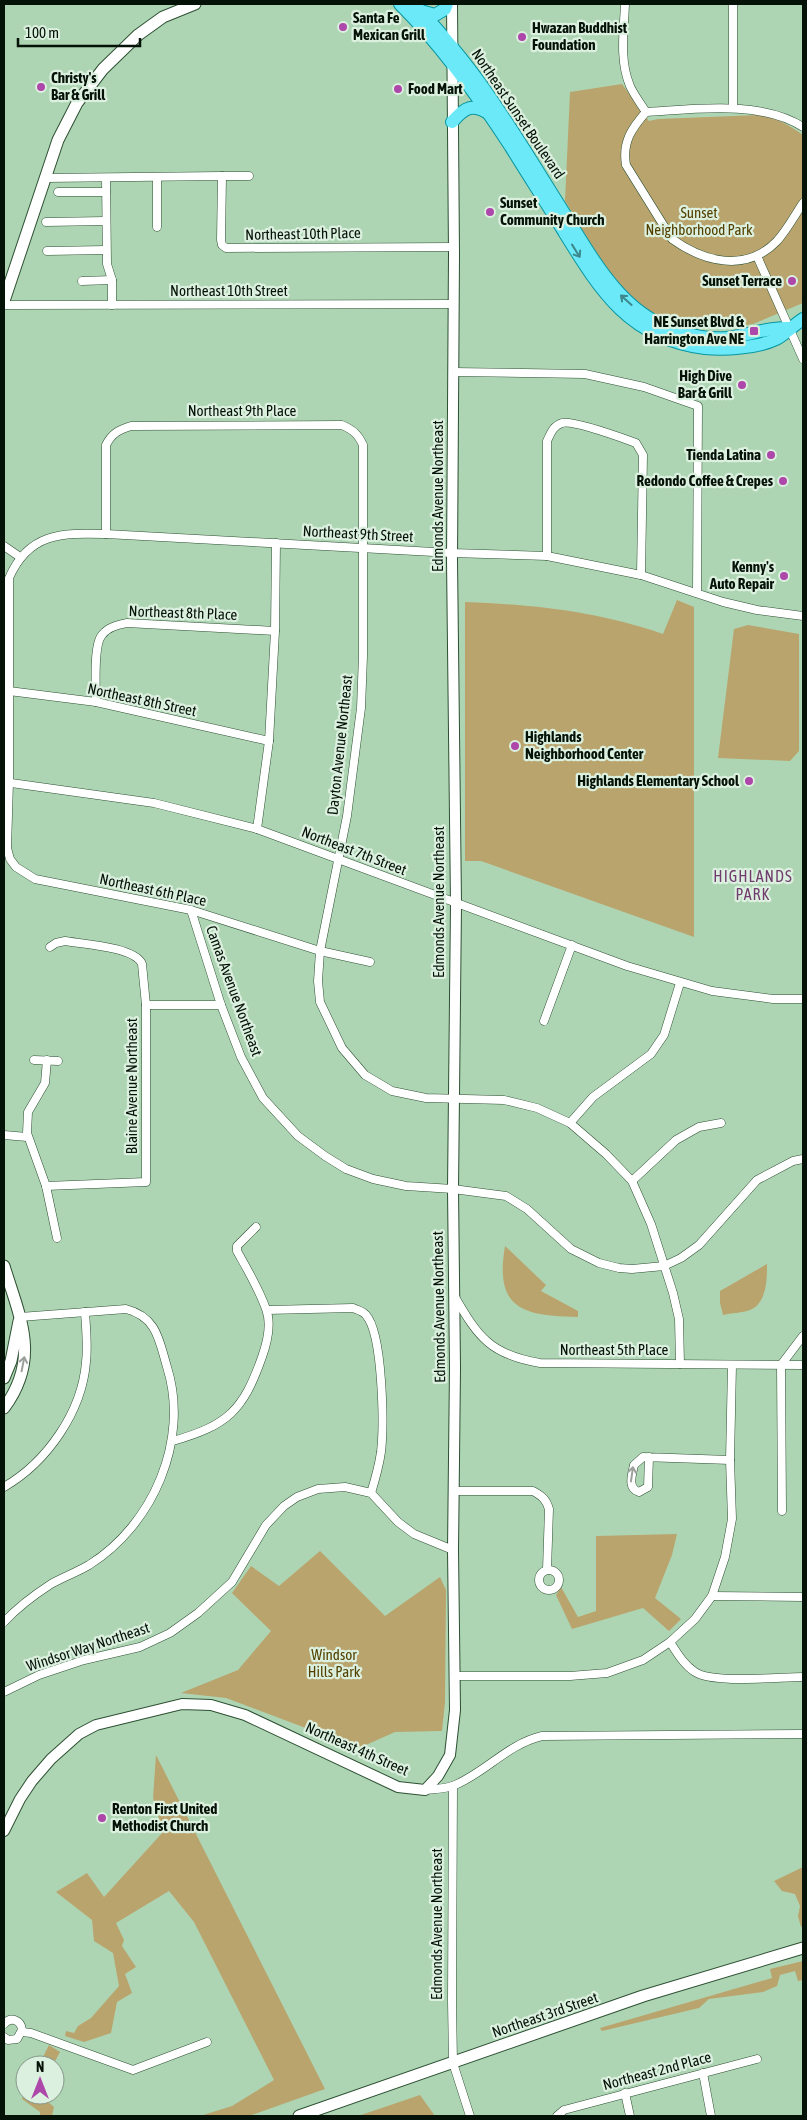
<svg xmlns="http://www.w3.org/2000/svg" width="807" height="2120" font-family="'Asap Condensed',sans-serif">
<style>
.green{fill:#baa46d}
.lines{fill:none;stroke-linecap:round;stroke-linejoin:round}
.minor-casing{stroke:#2d5033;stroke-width:9}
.tertiary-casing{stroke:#2d5033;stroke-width:12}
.secondary-casing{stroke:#2d5033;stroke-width:13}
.primary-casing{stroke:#0895a1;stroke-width:14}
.minor{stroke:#fff;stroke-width:8}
.tertiary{stroke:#fff;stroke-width:10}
.secondary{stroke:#fff;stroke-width:11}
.primary{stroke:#6be9f8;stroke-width:12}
.oneway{stroke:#3d888c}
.oneway2{stroke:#9ba09c}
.poi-dot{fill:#ae47aa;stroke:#dcf0df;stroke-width:2}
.labels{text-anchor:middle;stroke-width:4.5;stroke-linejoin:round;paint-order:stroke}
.poi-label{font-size:15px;font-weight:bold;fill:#051207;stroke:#dcf0df;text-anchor:start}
.street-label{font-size:15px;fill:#051207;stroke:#dcf0df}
.park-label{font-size:15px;fill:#534000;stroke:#dcf0df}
.neighbourhood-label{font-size:16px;letter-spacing:1px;fill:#703c6d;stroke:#dcf0df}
</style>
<rect width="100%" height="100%" fill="#aed5b3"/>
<g class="green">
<path d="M622,84L649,121L658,119L759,115C777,118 789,125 803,135V303L753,324L726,328L701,329L674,324L655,317L632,300L604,266L565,201L570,92Z"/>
<path d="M677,600L694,607V937L481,861H465V602C537,605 595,611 663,634Z"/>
<path d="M748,625L799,634V751L790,761L718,758L734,629Z"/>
<path d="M505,1246L546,1285L541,1291L578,1311V1317C524,1316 494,1310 505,1246Z"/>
<path d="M767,1264C767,1279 767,1303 750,1310C742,1313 732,1313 723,1315L720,1303V1291Z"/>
<path d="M677,1534L672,1555L655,1598L681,1619L669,1631L643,1608L572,1629L556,1595L561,1587L578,1617L596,1611V1536Z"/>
<path d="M320,1551L385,1616L440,1577L446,1590L445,1702L442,1731L395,1732L348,1753L303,1727L226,1698L181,1693L238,1670L271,1631L232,1593L251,1566L279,1586Z"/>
<path d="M156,1755L325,2089L249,2116H200L232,2106L274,2080L194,1922L169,1891L116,1923L124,1940L122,1946L136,1967L125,1974L132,1993L117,2002L111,2033L84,2042L65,2036L66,2031L74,2033L78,2026L91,2018L119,1986L113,1953L94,1941L92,1920L56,1892L87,1873L104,1897L163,1832L153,1798Z"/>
<path d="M803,1867V1926L801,1927L798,1916L800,1906L795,1894L782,1891L774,1881Z"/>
<path d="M803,1961V1980L798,1981L795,1971L780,1975L777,1986L763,1992L709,1999L699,2008L602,2031L600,2028L772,1978L770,1969Z"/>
<path d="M49,2045L60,2052L53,2065H39Z"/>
<path d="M25,2092V2095H40L54,2107L52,2116H40V2112L22,2099Z"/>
<path d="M420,2095L435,2116H358Z"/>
</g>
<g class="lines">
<g class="minor-casing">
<g id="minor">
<path d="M625,4C624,30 619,60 630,86C634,95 641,104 646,112"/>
<path d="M733,4V108"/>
<path d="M646,112C632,128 622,142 626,165L672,239C704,262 746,273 777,241C787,230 795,215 803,203"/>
<path d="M646,112C695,109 761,100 803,127"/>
<path d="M222,176H249"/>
<path d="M45,178L222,176L221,240L222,245L226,248L454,247"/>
<path d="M106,178L107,264L112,280"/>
<path d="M58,192H106"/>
<path d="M46,222L106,221"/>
<path d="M157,227V178"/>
<path d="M47,251L106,250"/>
<path d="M757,256L803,359"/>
<path d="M82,281L112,280V305"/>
<path d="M4,305L454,304"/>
<path d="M453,372L585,374L644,387L698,406L697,593"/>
<path d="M106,534V445C112,433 119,430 131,426L342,425C353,430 358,434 363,445V656L361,708L347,816L320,951L318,981L320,1002L342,1048L365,1075L392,1091L426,1098L504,1100L537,1108L570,1123L606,1154L632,1181L651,1224L673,1293L679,1319L680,1364"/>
<path d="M4,546L20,557"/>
<path d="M547,556V441C551,433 553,426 562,423C574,420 622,438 636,443L643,455L641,575"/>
<path d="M9,691L96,702L269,741"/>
<path d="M96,702C96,688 93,645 102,635C108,627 118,625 127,623L275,631"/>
<path d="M4,782L154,803L257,829L627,966L712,991L773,999H803"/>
<path d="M257,829L269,741L275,631L276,543"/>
<path d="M191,910L221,1005L241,1057L263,1098L298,1136L325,1156L346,1169L373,1179L406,1186L453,1189L506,1196L527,1209L571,1249L599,1263L619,1268L632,1269L664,1266L681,1258L699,1245L757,1180L793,1161L803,1159"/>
<path d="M370,962L320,951L191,910L35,879L16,867L10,859L7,848L9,782V578C29,532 62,533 106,534L452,553L547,556L641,575L723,602L757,610L803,616"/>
<path d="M146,1005H221"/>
<path d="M544,1021L572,945"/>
<path d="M34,1060L58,1061"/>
<path d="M47,1060L45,1083L28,1112L27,1133L46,1186L57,1238"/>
<path d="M570,1123L593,1097L651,1054L664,1035L680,983"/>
<path d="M4,1135L27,1137"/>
<path d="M632,1181L676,1140L699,1127L721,1123"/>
<path d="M46,1186L146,1182V1005L142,964C135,947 83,944 65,941L56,943L50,947"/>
<path d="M455,1297C478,1337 491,1355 540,1363L803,1365"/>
<path d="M267,1310L353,1308C358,1310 363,1311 366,1315C383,1334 384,1425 381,1452C379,1466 375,1480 371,1493"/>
<path d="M173,1441C228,1425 243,1411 262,1357C267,1343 272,1324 266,1309C259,1289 247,1269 237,1251V1246L256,1227"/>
<path d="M649,1457L648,1487L639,1492C627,1488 632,1475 634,1465L643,1457L730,1460"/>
<path d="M4,1487C47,1462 82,1412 86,1362C88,1346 86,1328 85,1312"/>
<path d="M454,1491H533C542,1496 546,1499 549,1509L547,1570"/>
<path d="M782,1511L781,1365L803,1336"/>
<circle cx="549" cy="1580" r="10"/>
<path d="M712,1596L803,1597"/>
<path d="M4,1622C18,1607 34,1595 51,1584C64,1577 77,1572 89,1565C153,1525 190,1440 167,1367C159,1340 157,1317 126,1309L20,1317"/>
<path d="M670,1642C677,1653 684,1665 695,1672C713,1684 779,1677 803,1677"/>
<path d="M455,1676H570L607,1673L643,1660L670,1642L695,1619L712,1596L725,1557L732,1519L730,1460L732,1365"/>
<path d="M4,1692L39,1675L84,1660L140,1647L170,1633L198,1613L232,1582L266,1525L284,1506L297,1497L318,1489L345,1487L371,1493L398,1522L414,1534L453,1550"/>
<path d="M453,1786L452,2001L453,2063L470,2116"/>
<path d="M425,1790C434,1789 446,1789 455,1785C486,1772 508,1744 542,1736L803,1734"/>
<path d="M4,2024C11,2016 21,2020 22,2030L17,2039L8,2040L4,2037"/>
<path d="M22,2032L31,2033L133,2070L207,2042"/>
<path d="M703,2073L711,2116"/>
<path d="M625,2093L630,2116"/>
<path d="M557,2116L564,2110L757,2059"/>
</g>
</g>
<g class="tertiary-casing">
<path id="tertiary" d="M4,1831L20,1799L32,1781L51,1759L79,1734L96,1725L182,1704L211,1705L245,1715L398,1787L425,1790L438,1776L450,1755L455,1710L453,1550L455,1368L453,1189L456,904L452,560L454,255L452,4"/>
</g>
<g class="secondary-casing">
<g id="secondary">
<path d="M4,301L58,140L77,103L103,69L138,35L163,17L195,4"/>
<path d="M4,1266C20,1318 41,1358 4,1408"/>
<path d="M4,1378L11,1361L19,1321"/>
<path d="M299,2116L643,1996L803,1948"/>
</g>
</g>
<g class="primary-casing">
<g id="primary">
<path d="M400,4C443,47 478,96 511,147C528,175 546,202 563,230C600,290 629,339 705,348C724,350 758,348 776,339C783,336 795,324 803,319"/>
<path d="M414,4C445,37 474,72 499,111C521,143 541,177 562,210C594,260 622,318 684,333C697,337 712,339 726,338C747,336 767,327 789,328"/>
<path d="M421,11L435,15L445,9L447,4"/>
<path d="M452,122C465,107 472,103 490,114"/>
</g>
</g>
<use href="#minor" class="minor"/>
<use href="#tertiary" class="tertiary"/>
<use href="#secondary" class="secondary"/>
<use href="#primary" class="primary"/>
</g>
<defs><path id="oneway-shaft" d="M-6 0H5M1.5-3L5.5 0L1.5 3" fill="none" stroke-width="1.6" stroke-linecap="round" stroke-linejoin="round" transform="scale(1.25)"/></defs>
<g class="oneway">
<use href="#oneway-shaft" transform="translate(576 251) rotate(58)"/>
<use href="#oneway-shaft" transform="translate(626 300) rotate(-138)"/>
</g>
<g class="oneway2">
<use href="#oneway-shaft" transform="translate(23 1364) rotate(-79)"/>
<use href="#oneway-shaft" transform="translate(632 1474) rotate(-82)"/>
</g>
<g class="poi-dot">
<circle cx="343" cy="27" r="5"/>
<circle cx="522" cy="37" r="5"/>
<circle cx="41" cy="87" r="5"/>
<circle cx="398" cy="89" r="5"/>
<circle cx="490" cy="212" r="5"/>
<circle cx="792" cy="281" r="5"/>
<rect x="749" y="326" width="10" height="10" rx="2.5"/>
<circle cx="742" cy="385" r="5"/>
<circle cx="771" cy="455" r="5"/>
<circle cx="783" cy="481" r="5"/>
<circle cx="784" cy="576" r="5"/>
<circle cx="515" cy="746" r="5"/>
<circle cx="749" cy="781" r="5"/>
<circle cx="102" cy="1818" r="5"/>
</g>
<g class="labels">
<g class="poi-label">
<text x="353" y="23">Santa Fe<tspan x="353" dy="17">Mexican Grill</tspan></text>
<text x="532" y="33">Hwazan Buddhist<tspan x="532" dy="17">Foundation</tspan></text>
<text x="51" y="83">Christy's<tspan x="51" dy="17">Bar &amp; Grill</tspan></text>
<text x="408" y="94">Food Mart</text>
<text x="500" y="208">Sunset<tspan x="500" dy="17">Community Church</tspan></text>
<text x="782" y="286" text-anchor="end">Sunset Terrace</text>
<text x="744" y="327" text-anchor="end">NE Sunset Blvd &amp;<tspan x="744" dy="17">Harrington Ave NE</tspan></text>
<text x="732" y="381" text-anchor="end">High Dive<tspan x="732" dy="17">Bar &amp; Grill</tspan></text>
<text x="761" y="460" text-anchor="end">Tienda Latina</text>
<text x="773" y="486" text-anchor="end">Redondo Coffee &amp; Crepes</text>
<text x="774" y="572" text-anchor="end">Kenny's<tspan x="774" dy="17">Auto Repair</tspan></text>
<text x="525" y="742">Highlands<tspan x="525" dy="17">Neighborhood Center</tspan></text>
<text x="739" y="786" text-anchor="end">Highlands Elementary School</text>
<text x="112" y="1814">Renton First United<tspan x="112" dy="17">Methodist Church</tspan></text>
</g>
<g class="street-label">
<text transform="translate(518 114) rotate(56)" y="5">Northeast Sunset Boulevard</text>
<text transform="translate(303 234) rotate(-1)" y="5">Northeast 10th Place</text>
<text x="229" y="296">Northeast 10th Street</text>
<text x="242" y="416">Northeast 9th Place</text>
<text transform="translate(438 496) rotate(-90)" y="5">Edmonds Avenue Northeast</text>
<text transform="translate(358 534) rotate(3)" y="5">Northeast 9th Street</text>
<text transform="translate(183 613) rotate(2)" y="5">Northeast 8th Place</text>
<text transform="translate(142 700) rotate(12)" y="5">Northeast 8th Street</text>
<text transform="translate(340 745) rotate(-84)" y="5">Dayton Avenue Northeast</text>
<text transform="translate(354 851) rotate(21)" y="5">Northeast 7th Street</text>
<text transform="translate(153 890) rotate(12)" y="5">Northeast 6th Place</text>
<text transform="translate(439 902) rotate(-90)" y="5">Edmonds Avenue Northeast</text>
<text transform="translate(234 991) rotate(70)" y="5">Camas Avenue Northeast</text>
<text transform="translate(132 1086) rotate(-90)" y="5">Blaine Avenue Northeast</text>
<text transform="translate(439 1307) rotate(-91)" y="5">Edmonds Avenue Northeast</text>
<text x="614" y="1355">Northeast 5th Place</text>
<text transform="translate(88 1647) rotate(-18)" y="5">Windsor Way Northeast</text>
<text transform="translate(357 1749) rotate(24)" y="5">Northeast 4th Street</text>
<text transform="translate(437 1924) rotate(-90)" y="5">Edmonds Avenue Northeast</text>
<text transform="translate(545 2015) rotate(-19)" y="5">Northeast 3rd Street</text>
<text transform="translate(657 2071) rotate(-15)" y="5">Northeast 2nd Place</text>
</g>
<g class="park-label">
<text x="699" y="218">Sunset<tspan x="699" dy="17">Neighborhood Park</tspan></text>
<text x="334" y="1660">Windsor<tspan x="334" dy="17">Hills Park</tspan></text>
</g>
<g class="neighbourhood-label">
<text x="753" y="882">HIGHLANDS<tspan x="753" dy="18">PARK</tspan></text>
</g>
</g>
<rect width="807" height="2120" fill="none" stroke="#051207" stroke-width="10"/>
<g transform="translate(40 2080)"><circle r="24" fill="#dcf0df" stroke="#869789"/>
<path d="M0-4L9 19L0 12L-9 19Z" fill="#ae47aa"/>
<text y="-8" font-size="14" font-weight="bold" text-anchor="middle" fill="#051207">N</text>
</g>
<path d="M18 38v8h122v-8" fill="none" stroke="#051207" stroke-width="2.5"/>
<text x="25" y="38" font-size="15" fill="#051207" stroke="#dcf0df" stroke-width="4" paint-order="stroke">100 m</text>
</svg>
